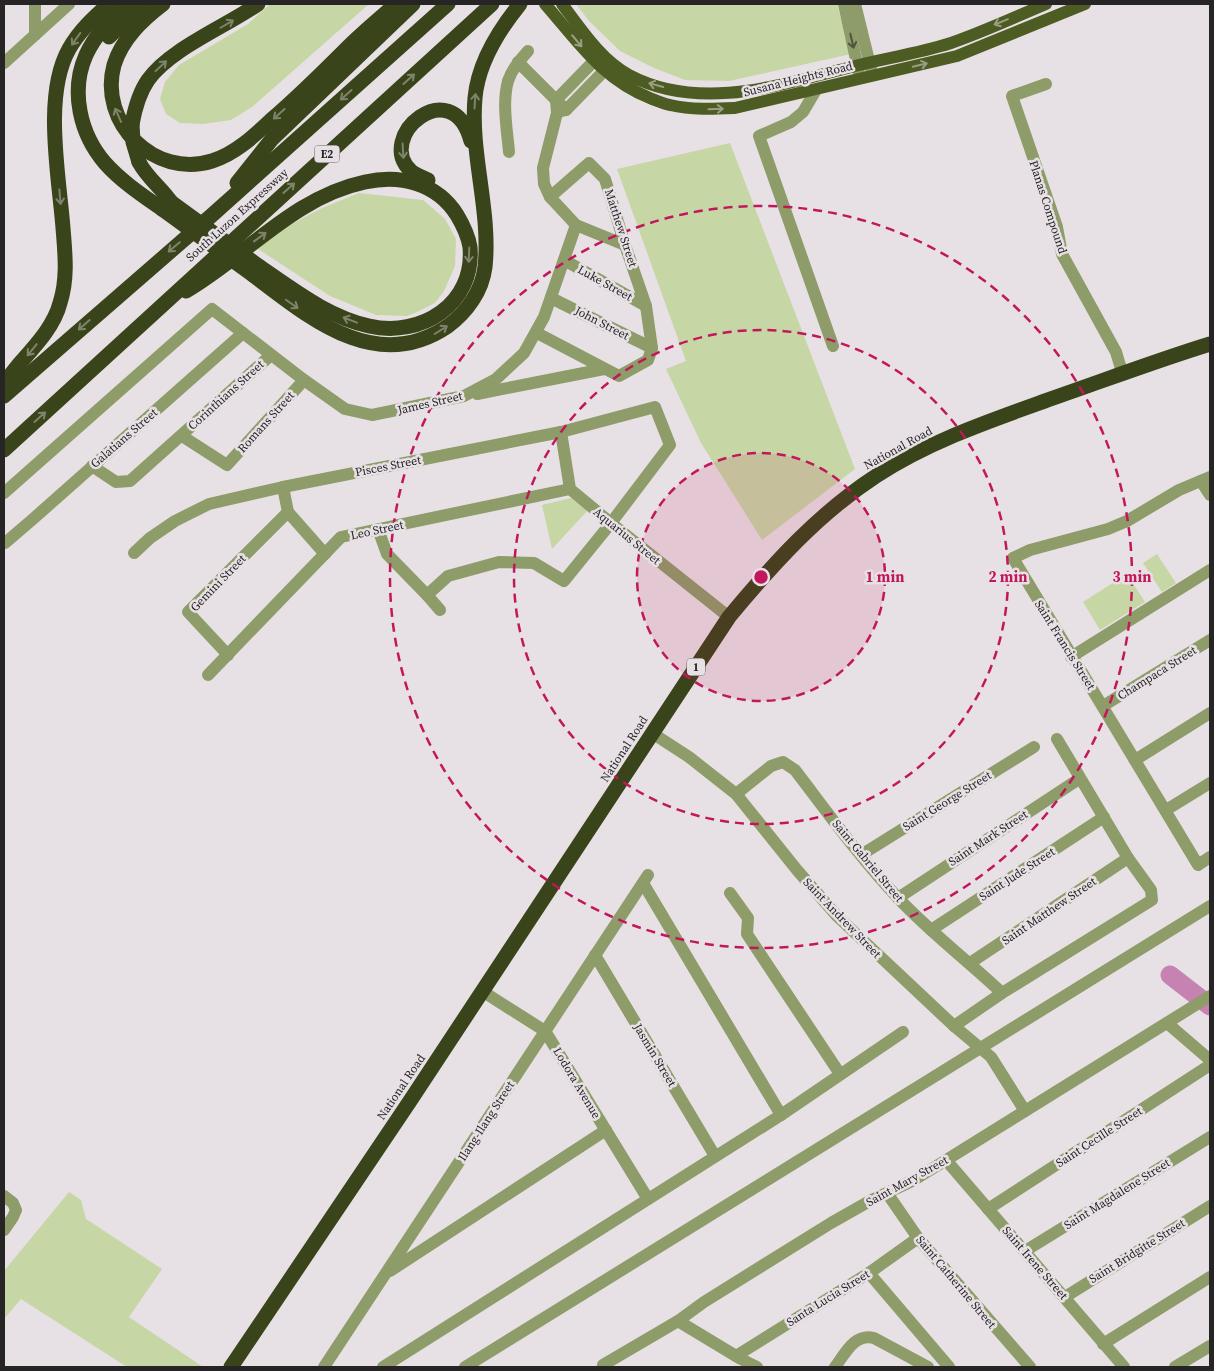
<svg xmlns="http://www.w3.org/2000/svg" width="1214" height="1371" font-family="'Source Serif 4',serif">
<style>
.green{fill:#c6d6a5}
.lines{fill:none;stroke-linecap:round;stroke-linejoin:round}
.river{stroke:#c682b1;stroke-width:19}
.minor{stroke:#8d9c69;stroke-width:12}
.major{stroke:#4d5c23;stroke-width:12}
.highway{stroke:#39441a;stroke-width:15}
.highway-bridge{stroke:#39441a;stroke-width:15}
.oneway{stroke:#9a9e84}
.oneway2{stroke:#7f836b}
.oneway3{stroke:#505441}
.ring{fill:none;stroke:#c2185b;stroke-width:2.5;stroke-dasharray:9 6}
.labels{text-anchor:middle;stroke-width:5;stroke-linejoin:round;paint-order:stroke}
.shield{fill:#e7e1e5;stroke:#615d5f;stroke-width:1}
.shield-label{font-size:11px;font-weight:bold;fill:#272426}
.street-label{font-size:12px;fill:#272426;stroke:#e7e1e5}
.centre{fill:#c2185b;stroke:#e7e1e5;stroke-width:2.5}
.ring-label{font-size:15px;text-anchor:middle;font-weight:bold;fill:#c2185b;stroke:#e7e1e5;stroke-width:5;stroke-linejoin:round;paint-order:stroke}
</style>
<rect width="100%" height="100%" fill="#e7e1e5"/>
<g class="green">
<path d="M270,4H369L252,107L231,120L203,124L180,123L166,114L160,99L165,82L179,65L248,24Z"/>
<path d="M576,4H837L851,54L729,81L685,80L654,68L620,51L589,21Z"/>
<path d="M730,143L855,469L762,540L701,443L666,369L686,361L617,169Z"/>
<path d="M359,193L423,200L445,219L456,239L455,266L444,291L435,303L417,312L407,316L376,315L330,296L252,245L322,208Z"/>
<path d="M571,498L588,510L552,549L542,505Z"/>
<path d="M1157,554L1176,583L1162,592L1143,563Z"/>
<path d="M1127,574L1145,602L1100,630L1083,602Z"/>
<path d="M69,1192L81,1200L86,1219L162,1269L129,1317L203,1367H127L21,1299L4,1319V1271Z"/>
</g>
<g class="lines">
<path class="river" d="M1170,975L1210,1006"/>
<g class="minor">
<path d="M35,4V35"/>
<path d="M844,4L860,78"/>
<path d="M855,4L872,73"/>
<path d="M594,61L556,100L557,113L543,168L544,184L550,197L576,225L625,245"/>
<path d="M518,62L566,110"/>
<path d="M4,63L69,4"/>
<path d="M1046,84L1012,96L1057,227L1062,254L1116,352L1122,372"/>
<path d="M816,90L803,112L791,122L759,136L833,346"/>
<path d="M558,112L566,110L604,71"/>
<path d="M509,152C507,129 502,103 508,81C512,69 520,60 528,51"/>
<path d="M564,260L646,306"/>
<path d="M551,298L652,348"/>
<path d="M537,333L619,376L648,360L652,348L646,306L625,245L605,179L589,163L550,197"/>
<path d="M477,394L604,369"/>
<path d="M561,432L570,489L611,523L729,617"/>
<path d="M182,436L227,465L304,380"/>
<path d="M92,466L116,482L130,481L271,355"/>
<path d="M1210,477L1179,490L1127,521L1108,529L1030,550L1013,558L1198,865L1210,857"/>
<path d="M1201,481L1210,495"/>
<path d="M283,487L288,512L325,554"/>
<path d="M4,493L212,309L304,380L345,409L372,415L464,396L496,379L524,353L544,317L576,225"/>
<path d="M378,529L387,554L427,595L440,610"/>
<path d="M4,542L5,543L33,519L243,333"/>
<path d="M134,553L150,538L175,521L209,504L283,487L561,432L655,407L670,445L611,523L564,581L534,563L499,562L448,576L427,595"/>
<path d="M228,655L188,612L288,512"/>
<path d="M1071,657L1210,570"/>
<path d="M208,675L341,537L570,489"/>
<path d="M1103,706L1210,640"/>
<path d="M652,733L689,757L736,794L797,870L837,916L954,1026L991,1057L1025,1111"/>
<path d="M1135,760L1210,713"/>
<path d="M736,794L771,766L783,762L795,770C828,813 860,858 898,898C930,932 968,961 1002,993"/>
<path d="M1166,810L1210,783"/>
<path d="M861,855L1034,747"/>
<path d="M643,883L781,1115"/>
<path d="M730,893L748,918L747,934L840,1074"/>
<path d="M898,898L1079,779"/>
<path d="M931,930L1104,817"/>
<path d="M595,955L715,1156"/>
<path d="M970,963L1128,858"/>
<path d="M482,991L545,1031L648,1199"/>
<path d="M1167,1023L1210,1060"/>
<path d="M954,1026L1002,993L1152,900L1151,890L1128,858L1057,739"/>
<path d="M946,1160L1124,1367"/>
<path d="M887,1193L918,1238L1030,1367"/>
<path d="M4,1196L13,1203L16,1210L13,1217L4,1230"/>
<path d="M988,1209L1210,1065"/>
<path d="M1025,1251L1210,1137"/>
<path d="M390,1271L606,1130"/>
<path d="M869,1273L949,1367"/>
<path d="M1065,1297L1210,1206"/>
<path d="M678,1321L741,1359L757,1367"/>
<path d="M1103,1344L1210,1277"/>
<path d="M736,1356L869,1273L918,1238"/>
<path d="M603,1365L678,1321L704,1302L831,1223L868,1202L914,1180L1210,996"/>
<path d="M324,1367L648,875"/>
<path d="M383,1367L781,1115L903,1032"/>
<path d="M465,1367L1210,906"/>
<path d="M835,1367C845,1354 854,1333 874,1338L928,1367"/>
<path d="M1175,1367L1210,1346"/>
</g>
<g class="major">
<path d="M545,4C579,43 602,79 652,99C658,101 664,104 670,105C692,110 713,109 735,108L957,56L1085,4"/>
<path d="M562,4C581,29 601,60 629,75C701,113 783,84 855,66C887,58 920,53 951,43C983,32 1015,17 1046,4"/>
</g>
<g class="highway">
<path d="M127,4C111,18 95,35 86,55C70,91 80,134 105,163C121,181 142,195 162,209"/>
<path d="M163,4C142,20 122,39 114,65C98,123 155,179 212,161C235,154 254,136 271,120C298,97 323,72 348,47C363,32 380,18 396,4"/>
<path d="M109,37L126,20L144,4"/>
<path d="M132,124C135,108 139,93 148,80C170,49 225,27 258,4"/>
<path d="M139,162C147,178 161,187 171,202"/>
<path d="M428,180C422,177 416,175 411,171C374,137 452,71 471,141"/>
<path d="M237,183L272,139L413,4"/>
<path d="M253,275C310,318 376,375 448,326C467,312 482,291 485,267C491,211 470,154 475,98C478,63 499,30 520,4"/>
<path d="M186,291C246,256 294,197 365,182C400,174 437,183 457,215C463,225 468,235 470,247C475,304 421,338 369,326C328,317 294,290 260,267"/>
<path d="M4,383C10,376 15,369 21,362C36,345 54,326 60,303C68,278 65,253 63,228C59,176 43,95 69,49C79,31 94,17 109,4"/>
<path d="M4,396L211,216L448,4"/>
<path d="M4,450L492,4"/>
<path d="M231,1367L410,1101L729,617C773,564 818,514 876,476C931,440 995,419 1056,397C1108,379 1158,360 1210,344"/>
</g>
<g class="highway-bridge">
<path d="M132,124L133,142L139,162"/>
<path d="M171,202L260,267"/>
<path d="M162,209L253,275"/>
</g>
</g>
<defs><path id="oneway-shaft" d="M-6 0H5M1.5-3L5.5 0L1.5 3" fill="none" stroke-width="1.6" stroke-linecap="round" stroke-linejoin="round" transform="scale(1.25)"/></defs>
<g class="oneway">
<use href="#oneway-shaft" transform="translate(1001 22) rotate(158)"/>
<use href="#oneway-shaft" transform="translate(577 41) rotate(50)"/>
<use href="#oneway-shaft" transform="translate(920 65) rotate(-13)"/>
<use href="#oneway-shaft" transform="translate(656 85) rotate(-165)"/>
<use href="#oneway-shaft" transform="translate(716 109) rotate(-2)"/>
</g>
<g class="oneway2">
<use href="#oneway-shaft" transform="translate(227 24) rotate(-30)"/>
<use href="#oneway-shaft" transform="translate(76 39) rotate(125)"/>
<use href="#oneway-shaft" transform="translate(161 66) rotate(-43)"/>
<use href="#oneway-shaft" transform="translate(409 79) rotate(-42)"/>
<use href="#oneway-shaft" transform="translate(346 95) rotate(138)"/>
<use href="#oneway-shaft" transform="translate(475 101) rotate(-86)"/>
<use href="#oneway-shaft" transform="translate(279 114) rotate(138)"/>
<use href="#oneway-shaft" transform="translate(118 115) rotate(-114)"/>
<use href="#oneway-shaft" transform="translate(403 151) rotate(87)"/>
<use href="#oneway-shaft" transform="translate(289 188) rotate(-42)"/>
<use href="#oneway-shaft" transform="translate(60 197) rotate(85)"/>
<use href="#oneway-shaft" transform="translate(260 237) rotate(-36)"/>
<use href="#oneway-shaft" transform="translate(174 247) rotate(140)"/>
<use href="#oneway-shaft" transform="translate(469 255) rotate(92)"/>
<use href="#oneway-shaft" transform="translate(292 304) rotate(35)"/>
<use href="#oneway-shaft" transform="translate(350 320) rotate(-159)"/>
<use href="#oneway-shaft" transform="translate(84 325) rotate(139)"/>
<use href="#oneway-shaft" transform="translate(441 330) rotate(-32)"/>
<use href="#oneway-shaft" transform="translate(32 350) rotate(129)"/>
<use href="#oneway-shaft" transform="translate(40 417) rotate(-42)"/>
</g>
<use class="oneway3" href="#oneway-shaft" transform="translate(852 41) rotate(77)"/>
<circle cx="761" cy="577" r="124" fill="#c2185b" fill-opacity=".12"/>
<g class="ring">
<circle cx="761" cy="577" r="124"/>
<circle cx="761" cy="577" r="247"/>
<circle cx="761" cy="577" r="371"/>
</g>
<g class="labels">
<g class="shield">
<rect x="314.5" y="145.5" width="25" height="17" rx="4"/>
<rect x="687" y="658.5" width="18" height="17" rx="4"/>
</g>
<g class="shield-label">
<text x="327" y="158">E2</text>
<text x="696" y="671">1</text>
</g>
<g class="street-label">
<text transform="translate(798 79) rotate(-14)" y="4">Susana Heights Road</text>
<text transform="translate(1048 207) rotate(72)" y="4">Planas Compound</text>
<text transform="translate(237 215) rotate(-42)" y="4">South Luzon Expressway</text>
<text transform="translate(621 228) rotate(72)" y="4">Matthew Street</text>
<text transform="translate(605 283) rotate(29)" y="4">Luke Street</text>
<text transform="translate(602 323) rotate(27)" y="4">John Street</text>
<text transform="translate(226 395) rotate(-42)" y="4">Corinthians Street</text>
<text transform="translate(430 403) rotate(-13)" y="4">James Street</text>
<text transform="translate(266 422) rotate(-48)" y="4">Romans Street</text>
<text transform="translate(124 438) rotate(-41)" y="4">Galatians Street</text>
<text transform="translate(898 448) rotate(-29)" y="4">National Road</text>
<text transform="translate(388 466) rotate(-11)" y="4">Pisces Street</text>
<text transform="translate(377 530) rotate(-12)" y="4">Leo Street</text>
<text transform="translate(627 536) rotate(39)" y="4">Aquarius Street</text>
<text transform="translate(218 583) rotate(-46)" y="4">Gemini Street</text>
<text transform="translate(1065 645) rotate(58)" y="4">Saint Francis Street</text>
<text transform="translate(1157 673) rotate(-32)" y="4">Champaca Street</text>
<text transform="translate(624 749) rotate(-57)" y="4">National Road</text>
<text transform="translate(947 801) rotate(-32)" y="4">Saint George Street</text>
<text transform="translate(988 838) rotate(-33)" y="4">Saint Mark Street</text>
<text transform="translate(868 861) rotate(50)" y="4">Saint Gabriel Street</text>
<text transform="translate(1017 874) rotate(-33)" y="4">Saint Jude Street</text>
<text transform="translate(1049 911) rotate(-34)" y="4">Saint Matthew Street</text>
<text transform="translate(842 918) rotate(46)" y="4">Saint Andrew Street</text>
<text transform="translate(655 1055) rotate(59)" y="4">Jasmin Street</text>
<text transform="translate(577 1083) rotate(59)" y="4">Lodora Avenue</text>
<text transform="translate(401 1087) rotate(-56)" y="4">National Road</text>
<text transform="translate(486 1121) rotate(-57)" y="4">Ilang-Ilang Street</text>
<text transform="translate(1099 1137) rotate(-33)" y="4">Saint Cecille Street</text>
<text transform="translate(907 1181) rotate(-29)" y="4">Saint Mary Street</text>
<text transform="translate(1117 1194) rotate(-32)" y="4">Saint Magdalene Street</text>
<text transform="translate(1137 1251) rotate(-32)" y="4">Saint Bridgitte Street</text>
<text transform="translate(1035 1263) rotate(49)" y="4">Saint Irene Street</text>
<text transform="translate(956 1282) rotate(50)" y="4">Saint Catherine Street</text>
<text transform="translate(828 1298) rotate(-32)" y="4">Santa Lucia Street</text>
</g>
</g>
<circle cx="761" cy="577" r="8" class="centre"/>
<g class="ring-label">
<text x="885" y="582">1 min</text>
<text x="1008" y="582">2 min</text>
<text x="1132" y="582">3 min</text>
</g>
<rect width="1214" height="1371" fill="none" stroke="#272426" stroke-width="10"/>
</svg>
